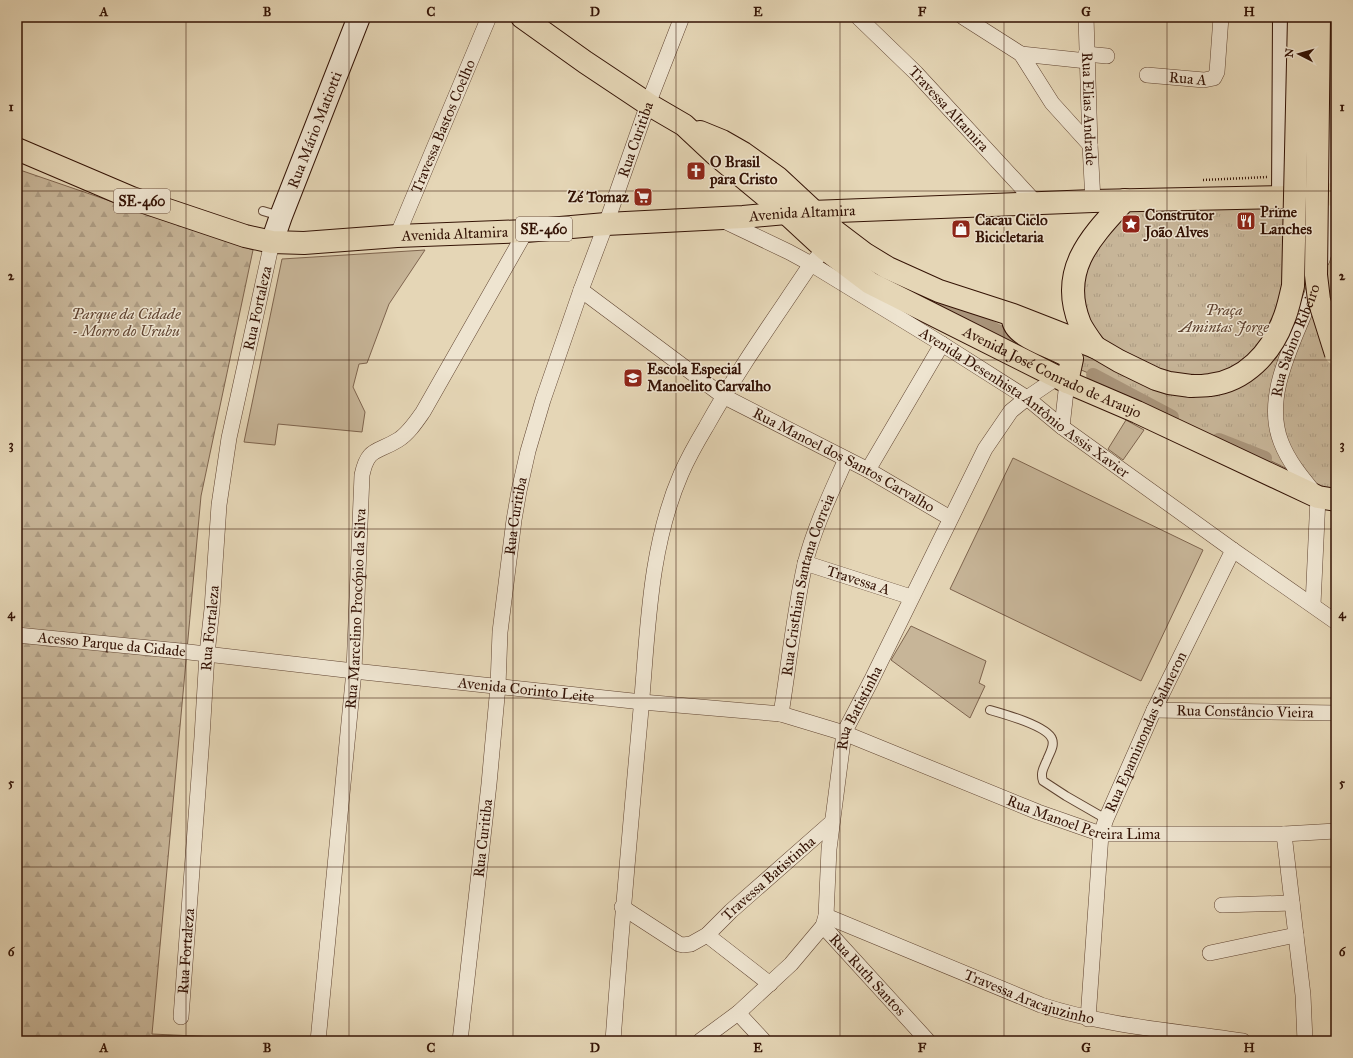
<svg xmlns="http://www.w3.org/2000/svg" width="1353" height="1058" font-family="'IM FELL Great Primer',serif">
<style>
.grass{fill:#c7b598;stroke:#7e644e}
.forest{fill:url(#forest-firs);stroke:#7e644e}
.park{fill:url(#park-tufts);stroke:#7e644e}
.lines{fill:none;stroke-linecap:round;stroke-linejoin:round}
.canal{stroke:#a9947a;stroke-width:14}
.lane-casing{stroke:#604431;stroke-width:10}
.street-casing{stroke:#604431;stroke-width:16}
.secondary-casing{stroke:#341305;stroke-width:24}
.primary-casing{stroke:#341305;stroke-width:24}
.path{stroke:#341305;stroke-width:2.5;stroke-dasharray:1 2;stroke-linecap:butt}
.lane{stroke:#eee4d0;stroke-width:8}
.street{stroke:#eee4d0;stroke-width:15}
.secondary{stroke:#eee4d0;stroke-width:22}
.primary{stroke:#e5d6b6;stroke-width:22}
.primary-bridge-casing{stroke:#341305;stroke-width:24;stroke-linecap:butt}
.primary-bridge{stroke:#e5d6b6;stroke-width:22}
.grid{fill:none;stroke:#341305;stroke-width:1;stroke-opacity:0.55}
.labels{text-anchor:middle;stroke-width:3;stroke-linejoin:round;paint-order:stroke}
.shield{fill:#eee4d0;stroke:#6c5242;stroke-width:1}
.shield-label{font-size:14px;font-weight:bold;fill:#341305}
.street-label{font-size:15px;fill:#341305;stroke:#eee4d0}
.poi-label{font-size:15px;font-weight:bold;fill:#341305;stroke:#eee4d0;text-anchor:start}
.park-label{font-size:15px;font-style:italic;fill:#604431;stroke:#eee4d0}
.neatline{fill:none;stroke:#341305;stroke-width:1.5}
.grid-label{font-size:13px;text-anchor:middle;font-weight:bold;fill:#341305}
</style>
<defs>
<pattern id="forest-firs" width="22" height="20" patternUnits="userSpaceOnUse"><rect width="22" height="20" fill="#c7b598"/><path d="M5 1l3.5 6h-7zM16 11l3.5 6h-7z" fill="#ac9b82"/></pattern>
<pattern id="park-tufts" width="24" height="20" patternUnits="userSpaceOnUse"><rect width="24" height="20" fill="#c7b598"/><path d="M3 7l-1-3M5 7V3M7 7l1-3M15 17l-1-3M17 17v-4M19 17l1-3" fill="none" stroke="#ac9b82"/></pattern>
</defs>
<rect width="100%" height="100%" fill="#e5d6b6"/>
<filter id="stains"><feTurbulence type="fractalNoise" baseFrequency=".005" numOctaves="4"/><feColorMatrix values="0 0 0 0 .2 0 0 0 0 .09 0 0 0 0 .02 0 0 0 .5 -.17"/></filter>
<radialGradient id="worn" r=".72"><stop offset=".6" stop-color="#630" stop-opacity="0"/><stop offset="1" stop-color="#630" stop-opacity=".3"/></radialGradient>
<g class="grass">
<path d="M425,250L389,304L367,363L359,364L353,387L365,412L362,432L278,424L275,445L244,442L282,259Z"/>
<path d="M1126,420L1144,430L1123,460L1108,449Z"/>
<path d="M1013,458L1203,550L1141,681L950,589Z"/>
<path d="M911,626L986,661L979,683L985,686L970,718L891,660Z"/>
</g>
<path class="forest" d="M17,169L253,250L201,496L152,1034L237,1038V1041H17Z"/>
<path class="park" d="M1336,204V489L1326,488L1265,458L1199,432L1093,375L1060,361L1086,317L1080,298L1087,254L1128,209Z"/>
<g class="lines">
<g class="canal">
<path d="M921,294L1027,345"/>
<path d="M1093,375L1172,417"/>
<path d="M1219,440L1265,458"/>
</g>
<g class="lane-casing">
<g id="lane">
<path d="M263,211L280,216"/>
<path d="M990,710C1004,714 1047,726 1052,739C1055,746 1049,754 1047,760C1044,767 1040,773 1043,781L1066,796L1106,819"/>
</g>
</g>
<g class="street-casing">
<g id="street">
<path id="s1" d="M858,17L916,73L1036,203"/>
<path d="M963,17L1021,54L1052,103L1090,145"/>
<path id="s2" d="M1086,17L1090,145L1093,201"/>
<path d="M1021,54L1087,61"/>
<path d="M1086,54L1107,56"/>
<path id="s3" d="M1147,75L1204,80L1214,78L1217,72L1221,17"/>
<path id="s4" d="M722,220L789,252L811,264L942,344L1027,398L1062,427L1233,550L1336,622"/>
<path id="s5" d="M397,236L489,17"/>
<path d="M1322,260L1327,244L1333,194"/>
<path id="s6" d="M581,290L723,396L868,470L950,518"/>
<path d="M1062,427L1067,382"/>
<path d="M868,470L942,344"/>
<path id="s7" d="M805,563L911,597"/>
<path id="s8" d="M1313,605L1318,497C1304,480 1289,463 1281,442C1261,391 1300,333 1315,285"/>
<path id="s9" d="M17,635L180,651L354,671L642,702L781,714L844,733L1038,812L1101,834H1284L1336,831"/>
<path id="s10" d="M1154,710L1336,713"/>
<path id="s11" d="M781,714C789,664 794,613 805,564C814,528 831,493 846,459"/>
<path d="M1284,834L1303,995L1305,1041"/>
<path d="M1222,905L1292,903"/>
<path id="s12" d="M622,907L679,944L683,945L691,944L707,935L731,911L831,823"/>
<path id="s13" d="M826,916L1041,1005C1105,1026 1176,1031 1243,1041"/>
<path id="s14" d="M823,926L928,1041"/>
<path d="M707,935L770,984"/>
<path d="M1210,953L1296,935"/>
<path d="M738,1013L764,1041"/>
<path id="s15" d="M181,1017L202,737L207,654L212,609L219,505L229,438L272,242"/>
<path id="s16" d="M1088,1019L1101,834L1106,819L1154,710L1233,550"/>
<path id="s17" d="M318,1041L354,671L362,475C368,447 377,453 398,440C408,434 416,422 423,412L526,231"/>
<path id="s18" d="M460,1041L489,784L498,686L500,632L514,520L519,491L528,451L543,400L581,290L606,224L648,104L682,17"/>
<path d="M613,1041C621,930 631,819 641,709C648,630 649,548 681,474C688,458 697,442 706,427C737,371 775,318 811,264L825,249"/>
<path id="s19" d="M700,1041L738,1013L791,964L823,926L826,916L829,849L844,733L871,681L985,449L1011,411L1027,398L1058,377"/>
</g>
</g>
<g class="secondary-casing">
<g id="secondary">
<path d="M1333,194L1336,17"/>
<path d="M1283,197L1284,17"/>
<path id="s20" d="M272,242L281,216L359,17"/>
</g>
</g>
<g class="primary-casing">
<g id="primary">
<path id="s21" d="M522,17L585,62L648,104L684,125L715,154L786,213L825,249L870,283L1067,382L1137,412L1318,497L1336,500"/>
<path d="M700,132L722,141L743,153L778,178L836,232L865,254L888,268L939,291L1013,315L1095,347L1119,361L1156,379L1169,383L1191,386"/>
<path id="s22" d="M17,149L132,198L245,236L272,242L304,243L397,236L526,231L606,224L743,217L786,213L1093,201L1283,197L1336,194"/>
<path d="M1013,317C1011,338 1060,348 1072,359L1067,382"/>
<path d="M1095,347C1090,340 1084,332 1080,324C1058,270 1091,237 1125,200"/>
</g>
</g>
<path class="path" d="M1203,180L1268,177"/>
<use href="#lane" class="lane"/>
<use href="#street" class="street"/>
<use href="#secondary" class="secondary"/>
<use href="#primary" class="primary"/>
<g class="primary-bridge-casing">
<g id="primary-bridge">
<path d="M1319,17L1316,275L1319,300L1336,354"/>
<path d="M1191,386C1197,386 1204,386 1210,385C1245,381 1271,353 1283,321C1288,310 1290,298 1293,286L1299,17"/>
</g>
</g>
<use href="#primary-bridge" class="primary-bridge"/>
</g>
<path class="grid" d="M186,17V1041M349,17V1041M513,17V1041M676,17V1041M840,17V1041M1004,17V1041M1167,17V1041M17,191H1336M17,360H1336M17,529H1336M17,698H1336M17,867H1336"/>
<defs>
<g id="church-square" transform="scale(1)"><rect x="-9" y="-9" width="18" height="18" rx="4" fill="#8f2418" stroke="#eee4d0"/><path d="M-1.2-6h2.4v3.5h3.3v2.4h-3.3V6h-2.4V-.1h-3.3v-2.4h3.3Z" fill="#fff"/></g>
<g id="supermarket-square" transform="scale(1)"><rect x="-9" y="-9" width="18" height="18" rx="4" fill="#8f2418" stroke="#eee4d0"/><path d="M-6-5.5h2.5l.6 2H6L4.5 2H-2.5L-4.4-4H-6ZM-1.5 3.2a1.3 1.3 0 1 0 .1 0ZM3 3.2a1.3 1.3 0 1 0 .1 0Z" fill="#fff"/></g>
<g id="restaurant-square" transform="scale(1)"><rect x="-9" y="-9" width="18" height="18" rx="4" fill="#8f2418" stroke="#eee4d0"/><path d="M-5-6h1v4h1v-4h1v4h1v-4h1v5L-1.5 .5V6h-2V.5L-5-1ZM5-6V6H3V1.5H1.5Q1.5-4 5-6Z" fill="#fff"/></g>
<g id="sight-square" transform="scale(1)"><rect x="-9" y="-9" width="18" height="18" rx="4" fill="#8f2418" stroke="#eee4d0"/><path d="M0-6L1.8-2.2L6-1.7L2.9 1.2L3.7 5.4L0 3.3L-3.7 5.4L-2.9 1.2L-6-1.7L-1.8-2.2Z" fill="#fff"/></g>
<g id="shop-square" transform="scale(1)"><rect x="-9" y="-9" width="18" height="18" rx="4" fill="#8f2418" stroke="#eee4d0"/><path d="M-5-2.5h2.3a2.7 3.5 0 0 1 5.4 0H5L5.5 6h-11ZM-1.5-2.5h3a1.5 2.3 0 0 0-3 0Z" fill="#fff"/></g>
<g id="school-square" transform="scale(1)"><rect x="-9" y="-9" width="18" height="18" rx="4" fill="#8f2418" stroke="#eee4d0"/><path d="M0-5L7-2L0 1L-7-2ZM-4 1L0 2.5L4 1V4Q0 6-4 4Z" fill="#fff"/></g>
</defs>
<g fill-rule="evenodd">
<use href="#church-square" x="696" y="171"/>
<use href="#supermarket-square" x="643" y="197"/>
<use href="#restaurant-square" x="1246" y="221"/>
<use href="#sight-square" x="1131" y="224"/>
<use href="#shop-square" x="961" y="229"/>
<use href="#school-square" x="633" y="378"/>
</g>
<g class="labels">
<g class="shield">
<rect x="114" y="189" width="56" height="24" rx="3"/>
<rect x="516" y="217" width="56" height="24" rx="3"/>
</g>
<g class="shield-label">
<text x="142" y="206">SE-460</text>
<text x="544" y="234">SE-460</text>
</g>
<g class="street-label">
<text dy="5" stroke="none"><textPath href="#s3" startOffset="41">Rua A</textPath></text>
<text dy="5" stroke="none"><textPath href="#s1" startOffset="129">Travessa Altamira</textPath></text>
<text dy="5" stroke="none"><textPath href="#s2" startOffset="92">Rua Elias Andrade</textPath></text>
<text dy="5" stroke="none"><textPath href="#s5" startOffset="119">Travessa Bastos Coelho</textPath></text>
<text dy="5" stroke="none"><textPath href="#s20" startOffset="120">Rua Mário Matiotti</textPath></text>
<text dy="5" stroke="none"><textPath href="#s18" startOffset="924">Rua Curitiba</textPath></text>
<text dy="5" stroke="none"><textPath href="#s22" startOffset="803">Avenida Altamira</textPath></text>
<text dy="5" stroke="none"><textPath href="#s22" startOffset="455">Avenida Altamira</textPath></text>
<text dy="5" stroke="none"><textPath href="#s15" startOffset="714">Rua Fortaleza</textPath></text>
<text dy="5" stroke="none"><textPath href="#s8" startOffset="280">Rua Sabino Ribeiro</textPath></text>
<text dy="5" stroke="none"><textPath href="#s21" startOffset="642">Avenida José Conrado de Araujo</textPath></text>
<text dy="5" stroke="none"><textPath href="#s4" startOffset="354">Avenida Desenhista Antônio Assis Xavier</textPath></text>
<text dy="5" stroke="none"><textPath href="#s6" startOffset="314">Rua Manoel dos Santos Carvalho</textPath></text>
<text dy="5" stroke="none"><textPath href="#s18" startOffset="528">Rua Curitiba</textPath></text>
<text dy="5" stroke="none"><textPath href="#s7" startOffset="56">Travessa A</textPath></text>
<text dy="5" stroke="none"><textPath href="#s11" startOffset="132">Rua Cristhian Santana Correia</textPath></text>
<text dy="5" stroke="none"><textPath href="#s17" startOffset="434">Rua Marcelino Procópio da Silva</textPath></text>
<text dy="5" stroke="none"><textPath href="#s15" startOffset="390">Rua Fortaleza</textPath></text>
<text dy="5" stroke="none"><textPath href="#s9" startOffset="95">Acesso Parque da Cidade</textPath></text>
<text dy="5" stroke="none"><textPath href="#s9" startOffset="512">Avenida Corinto Leite</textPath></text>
<text dy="5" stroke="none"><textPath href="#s19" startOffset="392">Rua Batistinha</textPath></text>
<text dy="5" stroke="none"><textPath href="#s10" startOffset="91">Rua Constâncio Vieira</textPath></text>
<text dy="5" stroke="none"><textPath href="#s16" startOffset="297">Rua Epaminondas Salmeron</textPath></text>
<text dy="5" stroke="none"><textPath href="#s9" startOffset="1090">Rua Manoel Pereira Lima</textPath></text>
<text dy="5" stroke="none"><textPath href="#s18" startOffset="204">Rua Curitiba</textPath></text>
<text dy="5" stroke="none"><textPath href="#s12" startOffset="182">Travessa Batistinha</textPath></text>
<text dy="5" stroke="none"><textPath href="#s15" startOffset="66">Rua Fortaleza</textPath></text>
<text dy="5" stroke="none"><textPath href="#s14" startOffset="66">Rua Ruth Santos</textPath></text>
<text dy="5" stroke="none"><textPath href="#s13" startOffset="219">Travessa Aracajuzinho</textPath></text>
</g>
<g class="poi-label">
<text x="710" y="167">O Brasil<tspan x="710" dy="17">para Cristo</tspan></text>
<text x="629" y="202" text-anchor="end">Zé Tomaz</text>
<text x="1260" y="217">Prime<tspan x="1260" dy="17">Lanches</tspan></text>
<text x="1145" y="220">Construtor<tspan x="1145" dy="17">João Alves</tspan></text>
<text x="975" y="225">Cacau Ciclo<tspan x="975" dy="17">Bicicletaria</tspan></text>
<text x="647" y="374">Escola Especial<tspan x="647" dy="17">Manoelito Carvalho</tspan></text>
</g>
<g class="park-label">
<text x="1224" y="315">Praça<tspan x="1224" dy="17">Amintas Jorge</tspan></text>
<text x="126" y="319">Parque da Cidade<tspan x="126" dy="17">- Morro do Urubu</tspan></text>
</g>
</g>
<rect width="1353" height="1058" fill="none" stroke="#e5d6b6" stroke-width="44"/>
<g transform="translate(1299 54) rotate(276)" stroke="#eee4d0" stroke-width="3" paint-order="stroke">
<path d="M0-3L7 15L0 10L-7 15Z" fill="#341305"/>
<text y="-6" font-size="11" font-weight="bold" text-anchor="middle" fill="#341305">N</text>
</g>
<rect x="22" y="22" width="1309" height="1014" class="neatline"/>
<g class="grid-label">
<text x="104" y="16">A</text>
<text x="267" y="16">B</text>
<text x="431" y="16">C</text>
<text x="595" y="16">D</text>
<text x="758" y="16">E</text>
<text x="922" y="16">F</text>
<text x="1086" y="16">G</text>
<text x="1249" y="16">H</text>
<text x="11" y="111">1</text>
<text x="1342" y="111">1</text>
<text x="11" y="280">2</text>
<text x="1342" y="280">2</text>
<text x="11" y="449">3</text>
<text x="1342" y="449">3</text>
<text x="11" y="618">4</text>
<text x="1342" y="618">4</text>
<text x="11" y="787">5</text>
<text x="1342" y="787">5</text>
<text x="11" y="956">6</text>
<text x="1342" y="956">6</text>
<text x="104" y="1052">A</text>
<text x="267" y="1052">B</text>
<text x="431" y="1052">C</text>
<text x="595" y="1052">D</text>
<text x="758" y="1052">E</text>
<text x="922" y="1052">F</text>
<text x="1086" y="1052">G</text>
<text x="1249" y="1052">H</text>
</g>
<rect width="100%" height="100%" filter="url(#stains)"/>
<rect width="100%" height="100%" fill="url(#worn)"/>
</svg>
